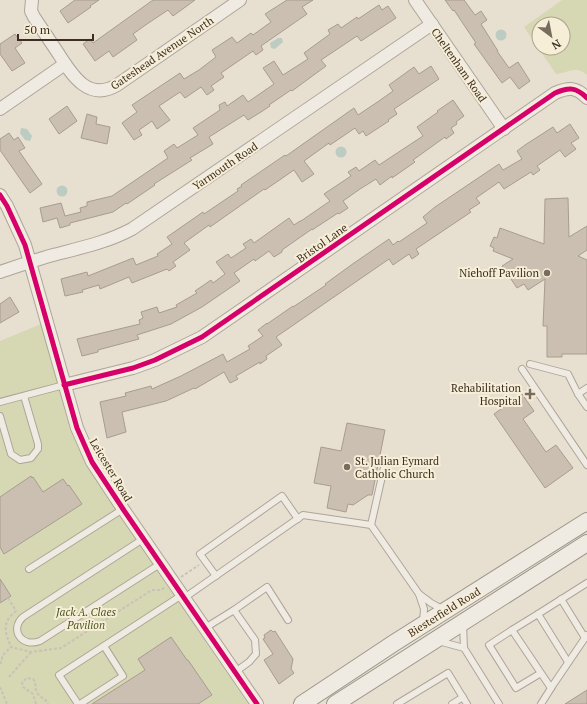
<svg xmlns="http://www.w3.org/2000/svg" width="587" height="704" font-family="'PT Serif',serif">
<style>
.green{fill:#d6d7b3;fill-rule:evenodd}
.water{fill:#bcccc2}
.building{fill:#cbbfb2;stroke:#a89c90}
.lines{fill:none;stroke-linecap:round;stroke-linejoin:round}
.service-casing{stroke:#ada599;stroke-width:8}
.minor-casing{stroke:#ada599;stroke-width:14}
.secondary-casing{stroke:#9c958a;stroke-width:18}
.path{stroke:#c8c2b9;stroke-width:2;stroke-dasharray:3 2;stroke-linecap:butt}
.service{stroke:#efebe3;stroke-width:6}
.minor{stroke:#efebe3;stroke-width:12}
.secondary{stroke:#efebe3;stroke-width:16}
.cycleway-casing{stroke:#f7eed8;stroke-width:8}
.cycleway{stroke:#d6006c;stroke-width:5}
.poi-dot{fill:#786c5e;stroke:#f7eed8;stroke-width:1.5}
.labels{text-anchor:middle;stroke-width:4;stroke-linejoin:round;paint-order:stroke}
.street-label{font-size:11px;fill:#3d2e20;stroke:#f7eed8}
.poi-label{font-size:11px;fill:#3d2e20;stroke:#f7eed8;text-anchor:end}
.park-label{font-size:11px;font-style:italic;fill:#4d5a26;stroke:#f7eed8}
</style>
<rect width="100%" height="100%" fill="#e7e0d1"/>
<g class="green">
<path d="M562,0H587V75C575,65 569,73 556,74L524,27ZM539,24H563V48H539Z"/>
<path d="M41,324L70,430L80,452L104,493L248,704H0V341Z"/>
</g>
<g class="water">
<circle cx="501" cy="35" r="5.5"/>
<path d="M278,38H282L283,42L275,49L271,48L270,43Z"/>
<path d="M21,128L27,129L32,136L30,141L25,140L20,133Z"/>
<circle cx="341" cy="152" r="5.5"/>
<circle cx="62" cy="191" r="5.5"/>
</g>
<g class="building">
<path d="M75,0H99L90,6L91,7L68,23L60,11Z"/>
<path d="M153,0H195L173,16L168,10L147,24L133,34L137,40L113,57L109,51L95,61L83,44L90,39L93,43Z"/>
<path d="M287,0H313L302,7L307,14L261,46L263,50L256,55L253,51L221,73L224,77L211,86L214,90L207,95L201,87L185,98L180,92L159,106L170,120L157,129L152,121L139,130L142,135L134,140L122,123L137,112L132,105L180,73L184,79L199,70L216,57L212,50L232,37L237,43L251,33L253,35L271,22L265,14Z"/>
<path d="M445,0H464L475,15L481,11L487,20L481,24L498,51H497L509,68L518,62L530,81L519,89L510,77L502,83L474,44L476,43L454,10L453,11Z"/>
<path d="M379,5L382,10L388,6L396,18L361,41L357,36L321,60L326,66L292,91L291,90L269,105L270,106L261,112L248,120L244,115L209,137L213,144L190,158L192,160L154,184L155,185L127,204L126,203L113,212L70,223V225L60,228L57,218L43,222L40,208L61,203L65,216L81,212L80,208L87,206V202L112,196L168,158L164,151L174,144L177,148L198,135L193,128L220,110L219,105L225,102L227,106L243,95L248,102L274,84L263,68L274,61L283,75L308,59L304,53L330,34L328,30L338,24L341,28L357,17L358,19Z"/>
<path d="M15,34L22,43L15,48L25,63L12,71L0,54V44Z"/>
<path d="M431,66L439,79L394,109L397,114L388,120L389,121L366,136L363,131L359,134L355,128L330,145L329,143L304,161L314,174L302,182L294,170L265,190L264,189L210,227L209,225L184,243L190,250L173,262L176,266L169,271L167,269L132,283L129,277L100,289L99,285L82,290L83,292L65,296L61,279L87,272L88,276L133,258L136,265L158,256L157,254L172,244L167,237L203,212L204,214L238,191L237,189L242,186L241,185L285,155L286,156L354,108L358,115L379,101L393,91L389,85L414,67L419,74Z"/>
<path d="M453,100L464,116L456,122L457,124L451,128L454,133L446,139L445,137L413,160L415,162L392,178V176L380,185L376,179L360,189L343,201L348,208L339,214L338,213L312,230V229L282,250V252L274,257L269,251L255,261L254,259L234,273L240,281L202,307L171,324L137,335L139,339L98,350V352L82,356L77,339L140,324L139,320L143,318L141,312L157,307L159,313L177,307L176,305L197,293L195,291L211,280L213,283L225,274L216,262L228,254L231,258L246,248L243,244L251,239L254,243L289,218L294,225L300,221H301L330,201L324,194L351,176L348,172L356,167L359,171L375,160L379,165L423,136L417,127L438,112L437,111Z"/>
<path d="M67,106L77,121L59,134L49,119Z"/>
<path d="M87,114L97,117L96,124L110,127L107,144L81,138Z"/>
<path d="M570,124L579,138L571,143L576,149L565,157L560,150L537,166L540,170L533,175L531,172L504,189L499,182L476,198L480,203L469,210L471,212L416,249L419,254L412,259L409,254L393,265L389,259L276,337L282,345L266,356L267,359L260,364V362L236,376L238,379L230,383L224,372L195,389L194,388L166,401L122,412L126,432L107,438L100,402L126,396L125,393L151,386L152,389L181,376L223,354L227,362L250,349L248,346L263,336L258,330L267,323V324L293,306V307L326,285L325,284L354,263L389,239L393,245L398,241L399,242L427,223L423,217L435,207L499,164L503,170L522,159L517,151L525,145L553,127L557,133Z"/>
<path d="M9,133L14,140L18,137L25,148L19,151L42,184L30,193L0,150V139Z"/>
<path d="M568,198L569,237L587,226V250L578,256L587,260V354H562V357H547V326H543L545,279L528,290L524,284L517,288L502,266L513,259L493,251L494,248L490,246L494,237L497,238L500,228L544,244L545,199Z"/>
<path d="M10,297L19,312L0,323V304Z"/>
<path d="M522,394L534,411L523,419L546,452L556,445L573,468L545,488L494,414Z"/>
<path d="M347,423L385,430L372,495H368L353,505L348,504L346,512L327,508L331,486L314,483L321,447L341,451Z"/>
<path d="M31,476L32,478L33,477L43,492L63,479L68,486L69,485L82,504L4,554L0,547V497Z"/>
<path d="M0,579L11,596L0,603Z"/>
<path d="M271,630L273,632L275,631L293,659L291,669L294,673L279,684L264,660L273,654L263,639L265,638L264,635Z"/>
<path d="M171,637L187,660H188L212,695L198,704H92L145,670L138,659Z"/>
<path d="M587,690V704H565Z"/>
</g>
<g class="lines">
<g class="service-casing">
<g id="service">
<path d="M530,364L568,374L578,394"/>
<path d="M522,369L587,465"/>
<path d="M587,388L578,394L587,407"/>
<path d="M0,402L64,385"/>
<path d="M0,416L11,454L20,460L31,458L38,449V444L24,396"/>
<path d="M371,525L385,463"/>
<path d="M143,539L23,617C9,630 22,648 40,641L160,564"/>
<path d="M29,569L123,509"/>
<path d="M216,576L200,554L282,496L298,519"/>
<path d="M419,594L431,603L444,610"/>
<path d="M184,598L303,515L371,525L419,594L424,609L423,622"/>
<path d="M561,599L585,638"/>
<path d="M234,610L267,587L288,620"/>
<path d="M538,614L587,583"/>
<path d="M463,624L464,648L499,704"/>
<path d="M205,628L234,610L255,640L256,654L249,662L235,672"/>
<path d="M512,630L538,614L568,662"/>
<path d="M438,641L464,648"/>
<path d="M541,673L516,688L489,645L512,630L551,688"/>
<path d="M78,704L59,675L182,595"/>
<path d="M80,704L123,676L104,646"/>
<path d="M397,704L448,673L467,704"/>
<path d="M452,704L463,697"/>
<path d="M541,704L553,685L587,635"/>
</g>
</g>
<g class="minor-casing">
<g id="minor">
<path d="M32,0L31,11L34,17C42,29 50,41 58,53C72,75 88,102 117,85L240,0"/>
<path d="M415,0L504,129"/>
<path d="M0,109L65,64"/>
<path d="M0,195L7,206L25,245L77,428L92,462L123,509L257,704"/>
<path d="M0,272C18,266 35,260 53,255C80,248 108,242 132,229L432,24"/>
<path d="M64,385L133,368L155,360L202,337L555,93C569,87 576,87 587,98"/>
</g>
</g>
<g class="secondary-casing">
<g id="secondary">
<path d="M302,704L394,643L587,521"/>
<path d="M335,704L587,543"/>
</g>
</g>
<g class="path">
<path d="M181,577L199,565"/>
<path d="M8,598L16,611C1,623 5,632 11,647"/>
<path d="M0,664L2,660V656L11,647L31,652L61,648L152,590H160L164,588"/>
<path d="M9,677L31,652"/>
<path d="M0,687L7,704"/>
<path d="M36,704L33,694L23,687L22,682L27,678L33,679C37,683 34,687 37,692C39,698 46,698 48,704"/>
</g>
<use href="#service" class="service"/>
<use href="#minor" class="minor"/>
<use href="#secondary" class="secondary"/>
<g class="cycleway-casing">
<g id="cycleway">
<path d="M0,195L7,206L25,245L77,428L92,462L123,509L257,704"/>
<path d="M64,385L133,368L155,360L202,337L555,93C569,87 576,87 587,98"/>
</g>
</g>
<use href="#cycleway" class="cycleway"/>
</g>
<g class="poi-dot">
<circle cx="547" cy="273" r="4"/>
<path d="M528 388h4v4h4v4h-4v4h-4v-4h-4v-4h4z"/>
<circle cx="347" cy="467" r="4"/>
</g>
<g class="labels">
<g class="street-label">
<text transform="translate(162 53) rotate(-34)" y="4">Gateshead Avenue North</text>
<text transform="translate(459 65) rotate(55)" y="4">Cheltenham Road</text>
<text transform="translate(225 166) rotate(-34)" y="4">Yarmouth Road</text>
<text transform="translate(322 243) rotate(-35)" y="4">Bristol Lane</text>
<text transform="translate(111 470) rotate(59)" y="4">Leicester Road</text>
<text transform="translate(444 612) rotate(-32)" y="4">Biesterfield Road</text>
</g>
<g class="poi-label">
<text x="539" y="277">Niehoff Pavilion</text>
<text x="521" y="392">Rehabilitation<tspan x="521" dy="13">Hospital</tspan></text>
<text x="355" y="465" text-anchor="start">St. Julian Eymard<tspan x="355" dy="13">Catholic Church</tspan></text>
</g>
<g class="park-label">
<text x="86" y="616">Jack A. Claes<tspan x="86" dy="13">Pavilion</tspan></text>
</g>
</g>
<g transform="translate(551 36) rotate(148)"><circle r="19" fill="#f7eed8" stroke="#ada18e"/>
<path d="M0-3L7 15L0 10L-7 15Z" fill="#786c5e"/>
<text y="-6" font-size="11" font-weight="bold" text-anchor="middle" fill="#3d2e20">N</text>
</g>
<path d="M18 34v6h75v-6" fill="none" stroke="#3d2e20" stroke-width="2"/>
<text x="24" y="34" font-size="12" fill="#3d2e20" stroke="#f7eed8" stroke-width="3" paint-order="stroke">50 m</text>
</svg>
